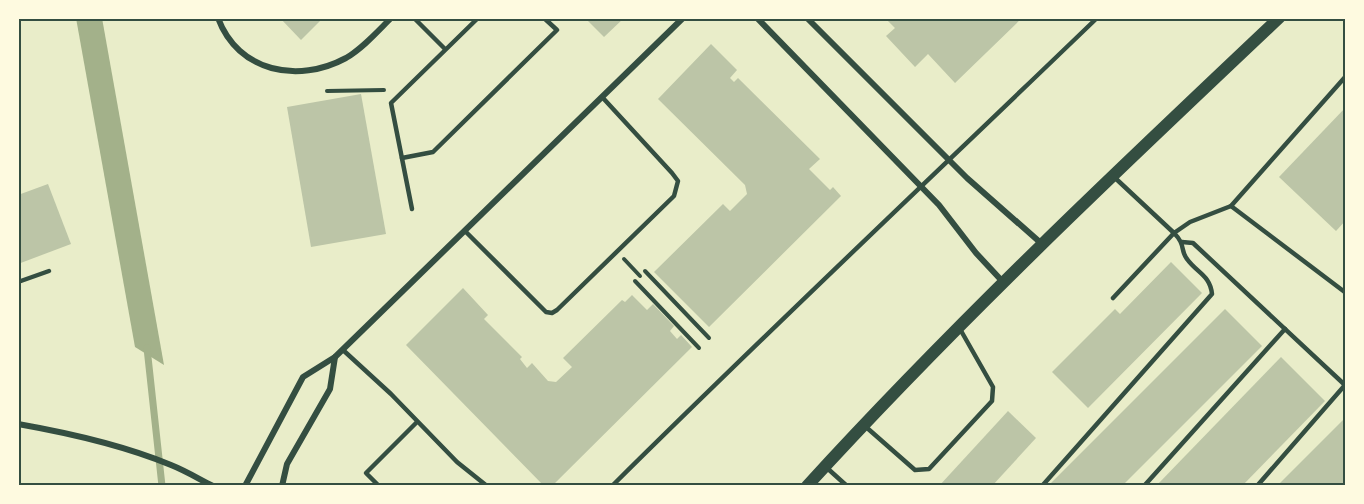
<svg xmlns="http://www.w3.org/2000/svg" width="1364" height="504" font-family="'Golos Text',sans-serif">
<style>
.water{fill:#a3b18a}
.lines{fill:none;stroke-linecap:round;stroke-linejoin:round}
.stream{stroke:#a3b18a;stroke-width:7}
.building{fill:#bcc5a7}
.path{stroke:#344e41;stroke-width:4}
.service{stroke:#344e41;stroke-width:4.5}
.minor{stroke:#344e41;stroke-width:6}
.secondary{stroke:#344e41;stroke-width:12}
.neatline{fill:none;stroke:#344e41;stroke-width:2}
</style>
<rect width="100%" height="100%" fill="#e9edc9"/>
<path class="water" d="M76,18H102L164,365L135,347Z"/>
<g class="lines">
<path class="stream" d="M147,348L162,486"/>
</g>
<g class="building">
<path d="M280,18H323L301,40Z"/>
<path d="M585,18H624L604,37Z"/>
<path d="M885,18H1022L955,83L928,54L915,67L886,36L895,28Z"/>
<path d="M711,44L737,70L730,78L734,82L738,78L820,159L809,169L830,190L833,187L841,196L709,327L654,272L723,204L730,211L747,194L745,185L658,99Z"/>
<path d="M361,94L386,234L311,247L287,107Z"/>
<path d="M1346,107V220L1336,231L1279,177Z"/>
<path d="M48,184L71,244L18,264V195Z"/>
<path d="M1171,262L1202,293L1088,408L1052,372L1115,309L1120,314Z"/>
<path d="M463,288L488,315L484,319L522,357L520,359L527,368L532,363L548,381L556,382L572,367L563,358L622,300L625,302L632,295L647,310L653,304L674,326L670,331L677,339L681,335L692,347L552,486H544L406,345Z"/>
<path d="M1225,309L1262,346L1122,486H1048Z"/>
<path d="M1281,357L1325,401L1242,486H1156Z"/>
<path d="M1008,411L1036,438L992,486H939Z"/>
<path d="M1346,417V486H1277Z"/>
</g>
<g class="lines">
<g class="path">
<path d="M327,91L384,90"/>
<path d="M624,259L640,276"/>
<path d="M645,271L709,338"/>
<path d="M635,281L699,348"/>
</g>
<g class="service">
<path d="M414,18L445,49"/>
<path d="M402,158L433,152L557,30L544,18"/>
<path d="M1113,176L1174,233L1190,222L1231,206L1346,293"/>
<path d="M1231,206L1346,76"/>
<path d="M412,209L391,103L478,18"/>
<path d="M465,231L546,312L552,313L557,310L674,196L678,181L672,173L603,98"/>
<path d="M1182,242L1193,243L1346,386"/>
<path d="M18,282L49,271"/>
<path d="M343,350L391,394L457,462L487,486"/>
<path d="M866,427L915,470L929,469L992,401L993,387L960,329"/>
<path d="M827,468L847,486"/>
<path d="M379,486L366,473L417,422"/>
<path d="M612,486C771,328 935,174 1097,18"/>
<path d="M1042,486L1212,294C1210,275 1197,273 1187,259C1180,250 1186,245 1174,233L1113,298"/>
<path d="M1144,486L1285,329"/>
<path d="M1257,486L1345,385"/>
</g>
<g class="minor">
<path d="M218,18C238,72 298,84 346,58C363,48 377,32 391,18"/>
<path d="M757,18L939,205L976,253L1003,282"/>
<path d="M807,18L967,178L1042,244"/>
<path d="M18,424C69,433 123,445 171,465C186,471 199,479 213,486"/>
<path d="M245,486L303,377L335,357L683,18"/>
<path d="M282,486L287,464L330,389L335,357"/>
</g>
<path class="secondary" d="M807,486C957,322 1118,170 1279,18"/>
</g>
<rect width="1364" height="504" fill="none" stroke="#fefae0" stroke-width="39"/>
<rect x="20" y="20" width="1324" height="464" class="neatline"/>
</svg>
